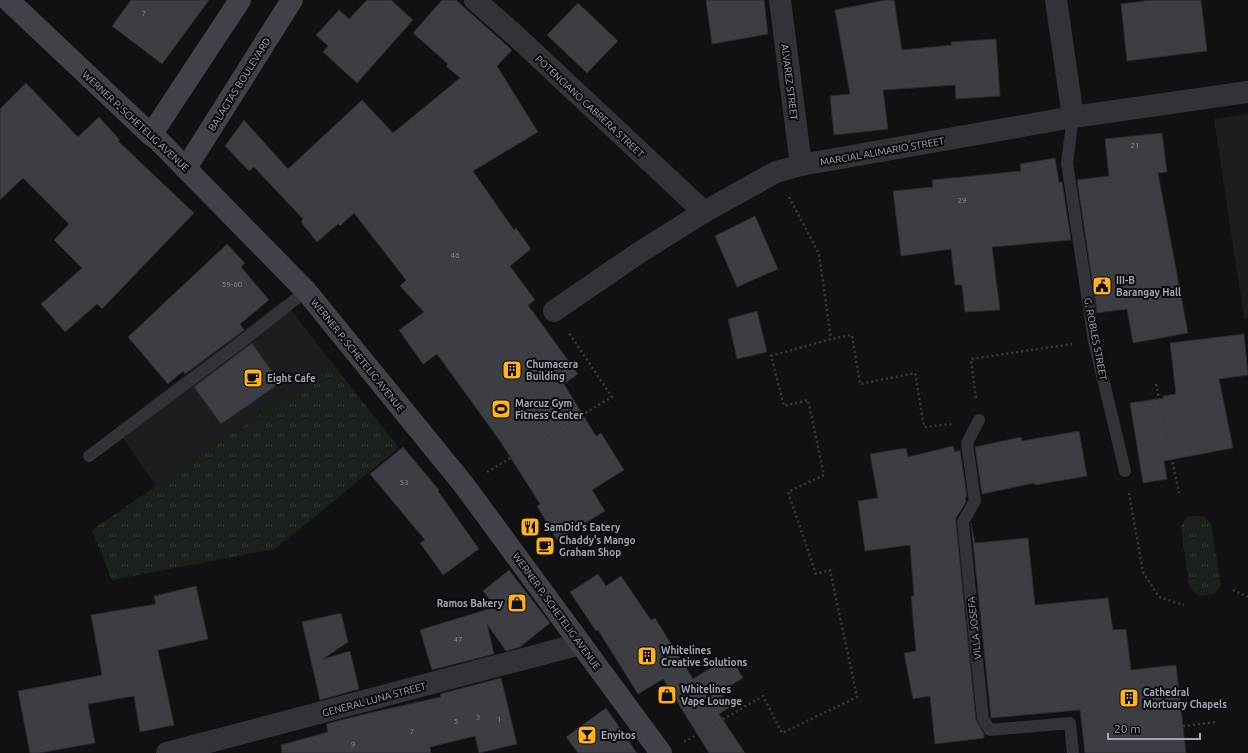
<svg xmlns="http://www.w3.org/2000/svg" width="1248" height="753" font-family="Ubuntu,sans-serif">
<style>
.built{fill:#1d1d20}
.grass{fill:url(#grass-tufts)}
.building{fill:#3d3e43;stroke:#2b2b2f}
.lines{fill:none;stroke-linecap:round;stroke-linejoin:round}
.path{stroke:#383a40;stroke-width:2.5;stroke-dasharray:2 3;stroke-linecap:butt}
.service{stroke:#323339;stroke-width:12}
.minor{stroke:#323339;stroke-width:22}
.secondary{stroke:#404249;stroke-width:22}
.labels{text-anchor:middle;stroke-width:4;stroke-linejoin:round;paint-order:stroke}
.number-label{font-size:8px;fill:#888e98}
.street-label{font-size:10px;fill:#a1a8b5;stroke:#0c0c0e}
.poi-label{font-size:10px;font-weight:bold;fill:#a1a8b5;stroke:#0c0c0e;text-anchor:start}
</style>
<defs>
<pattern id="grass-tufts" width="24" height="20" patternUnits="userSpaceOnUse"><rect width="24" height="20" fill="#19211a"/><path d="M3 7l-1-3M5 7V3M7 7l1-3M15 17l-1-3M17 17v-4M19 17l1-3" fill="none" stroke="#373e39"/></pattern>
</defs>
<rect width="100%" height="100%" fill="#111113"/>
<g class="built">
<path d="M1248,114V318H1244L1214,119Z"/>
<path d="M283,300L333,364L156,486L116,428Z"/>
</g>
<g class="grass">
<path d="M333,364L399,448L275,549L112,580L92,530Z"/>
<path d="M1204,516L1211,524L1221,585L1214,594L1199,596L1189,587L1181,526L1187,517Z"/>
</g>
<g class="building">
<path d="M131,0H209L162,64L112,26Z"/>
<path d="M367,0H391L413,20L357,83L323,52L328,46L316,35L339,10L349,19Z"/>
<path d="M442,0H456L512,50L497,66L538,132L473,171L514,230L516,228L531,249L510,266L535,300L528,305L578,374L564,384L596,436L601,433L624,470L592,490L605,511L557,540L537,506L540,504L500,441L437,354L423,364L399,330L424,312L400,286L406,280L354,213L340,226L338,224L317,242L301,222L303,219L254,167L249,171L225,146L244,120L288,169L362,100L393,133L460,78L446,66L448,64L413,33Z"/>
<path d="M706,0H764L768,34L712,44Z"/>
<path d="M886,0H894L902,50L952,45L951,42L996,39L1000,96L956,99L955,85L883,90L888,129L834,135L830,96L850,94L835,10Z"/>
<path d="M1152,0H1201L1207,51L1127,61L1121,4Z"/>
<path d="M578,3L618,41L587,73L547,35Z"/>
<path d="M26,83L78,137L99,117L120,140L118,141L194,213L102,309L97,304L65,332L41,304L82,268L54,240L69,224L23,178L0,200V109Z"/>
<path d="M1162,133L1167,172L1158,173L1188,333L1133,343L1127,309L1097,313L1077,180L1109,176L1105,139Z"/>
<path d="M1055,158L1059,182H1062L1071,240L992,247L1000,310L965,312L962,285H955L951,249L901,256L893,191L933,187L932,180L1021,171L1020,164Z"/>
<path d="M755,216L778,269L737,287L715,236Z"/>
<path d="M227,244L245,263L241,267L269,300L240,324L244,330L185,374L183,371L168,384L128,337Z"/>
<path d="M757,311L767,352L737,359L728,319Z"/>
<path d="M1244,334L1248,375L1219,379L1233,448L1164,461L1167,479L1143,483L1130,403L1164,398L1163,396L1176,394L1170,343Z"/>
<path d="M252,343L280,383L221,424L194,387Z"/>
<path d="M1079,431L1087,476L1035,485L1034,483L982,494L975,447L1021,437L1022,441Z"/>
<path d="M953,446L955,452L960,450L967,497H965L966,502L956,518V523L976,720L984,734V738L935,744L930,696L913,699L904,653L916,651L911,596H914L910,545L865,551L858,501L878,498L870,454L906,448L908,457Z"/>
<path d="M403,447L439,490L438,491L479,549L443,575L420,543L425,540L370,474Z"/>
<path d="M971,523L975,543L1028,538L1035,605L1108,598L1113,630L1126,629L1131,670L1176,665L1186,753H1085L1080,710L991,718Z"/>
<path d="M509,570L550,623L520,647L506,651L487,624L494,654L432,670L420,630L495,607L483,591Z"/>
<path d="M598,574L606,586L621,576L651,620L655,618L693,679L730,656L743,678L720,692L730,707L719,714L745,753H709L663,679L638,694L598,630L596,631L570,592Z"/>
<path d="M196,586L208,639L158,650L174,725L140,732L134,696L88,704L95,743L39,753H30L18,691L102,675L91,615L156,604L154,596Z"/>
<path d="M341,613L348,642L323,659L350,651L359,689L320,700L302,622Z"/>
<path d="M501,678L517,744L479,753L475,736L430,747L431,753H282L281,745L328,732L326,724L365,714L441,697L440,694Z"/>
<path d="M606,708L637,753H578L566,737Z"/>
</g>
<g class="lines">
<g class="path">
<path d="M789,197L819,254L831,339"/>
<path d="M1156,384L1179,493"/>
<path d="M976,398L971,359L1072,344"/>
<path d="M487,472L612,397L569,333"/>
<path d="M1129,493L1143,572L1159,597L1184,605"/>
<path d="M1233,590L1248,597"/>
<path d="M1183,726L1216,722"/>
<path d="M684,742L763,696L782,733L857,697L830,570L816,574L788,492L824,475L808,400L784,406L771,356L831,339L852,335L860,384L915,373L924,427L952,424"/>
</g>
<g class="service">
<path d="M1073,117L1067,163L1094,341L1125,471"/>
<path d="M979,420L967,443L975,501L963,522L983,719L990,730L1070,723L1073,753"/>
<path d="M89,456L236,346L306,291"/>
</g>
<g class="minor">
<path d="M475,0L516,36L704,212"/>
<path d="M780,0L801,165"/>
<path d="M1056,0L1073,117"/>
<path d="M554,311L640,252L704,212L776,172L801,165L1073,117L1248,92"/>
<path d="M167,753L580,644"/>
</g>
<g class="secondary">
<path d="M8,0L151,135L158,140L306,291L464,485L661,753"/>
<path d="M151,135L240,0"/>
<path d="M186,168L292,0"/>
</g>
</g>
<defs>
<g id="civic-square" transform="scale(1)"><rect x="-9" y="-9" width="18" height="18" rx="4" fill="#ffb11e" stroke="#0c0c0e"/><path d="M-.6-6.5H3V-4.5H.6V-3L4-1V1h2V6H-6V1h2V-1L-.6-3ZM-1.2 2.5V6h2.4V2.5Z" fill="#111"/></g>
<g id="building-square" transform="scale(1)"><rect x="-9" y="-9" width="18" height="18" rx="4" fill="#ffb11e" stroke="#0c0c0e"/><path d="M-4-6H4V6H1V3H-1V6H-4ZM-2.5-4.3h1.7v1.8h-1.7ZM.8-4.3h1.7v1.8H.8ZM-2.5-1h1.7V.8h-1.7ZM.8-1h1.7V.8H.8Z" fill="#111"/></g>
<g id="cafe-square" transform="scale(1)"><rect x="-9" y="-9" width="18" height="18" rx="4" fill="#ffb11e" stroke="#0c0c0e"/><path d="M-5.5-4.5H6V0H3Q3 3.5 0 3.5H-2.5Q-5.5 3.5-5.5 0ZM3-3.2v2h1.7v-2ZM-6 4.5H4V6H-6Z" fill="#111"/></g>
<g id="stadium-square" transform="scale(1)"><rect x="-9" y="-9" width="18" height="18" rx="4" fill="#ffb11e" stroke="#0c0c0e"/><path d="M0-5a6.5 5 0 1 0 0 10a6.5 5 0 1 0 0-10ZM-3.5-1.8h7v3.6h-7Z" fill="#111"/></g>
<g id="restaurant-square" transform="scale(1)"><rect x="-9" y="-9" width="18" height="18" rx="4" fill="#ffb11e" stroke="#0c0c0e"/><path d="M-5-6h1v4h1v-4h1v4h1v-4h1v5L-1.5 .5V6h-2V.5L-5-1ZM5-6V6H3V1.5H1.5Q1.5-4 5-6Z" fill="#111"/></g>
<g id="shop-square" transform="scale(1)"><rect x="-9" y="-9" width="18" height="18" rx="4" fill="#ffb11e" stroke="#0c0c0e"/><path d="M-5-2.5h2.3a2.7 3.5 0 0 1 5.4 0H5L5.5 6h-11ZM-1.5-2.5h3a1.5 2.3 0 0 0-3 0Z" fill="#111"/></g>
<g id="bar-square" transform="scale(1)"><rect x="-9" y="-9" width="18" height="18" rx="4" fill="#ffb11e" stroke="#0c0c0e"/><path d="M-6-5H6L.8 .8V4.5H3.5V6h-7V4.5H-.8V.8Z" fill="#111"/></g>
</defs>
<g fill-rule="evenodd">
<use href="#civic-square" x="1102" y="286"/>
<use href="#building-square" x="512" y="370"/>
<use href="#cafe-square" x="253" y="378"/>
<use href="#stadium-square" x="501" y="409"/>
<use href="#restaurant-square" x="530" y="527"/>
<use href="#cafe-square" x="545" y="546"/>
<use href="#shop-square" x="517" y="603"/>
<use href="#building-square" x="647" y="656"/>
<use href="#shop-square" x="667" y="695"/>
<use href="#building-square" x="1129" y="698"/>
<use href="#bar-square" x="587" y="735"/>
</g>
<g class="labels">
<g class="number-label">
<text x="144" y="16">7</text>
<text x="1135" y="148">21</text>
<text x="962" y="203">29</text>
<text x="455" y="258">46</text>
<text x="232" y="287">59-60</text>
<text x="404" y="485">53</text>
<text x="458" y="642">47</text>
<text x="478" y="720">3</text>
<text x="499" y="722">1</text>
<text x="456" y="724">5</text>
<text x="412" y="734">7</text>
<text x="353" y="747">9</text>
</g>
<g class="street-label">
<text transform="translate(790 82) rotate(83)" y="4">ALVAREZ STREET</text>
<text transform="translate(239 84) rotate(-58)" y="4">BALAGTAS BOULEVARD</text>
<text transform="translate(590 106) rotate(43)" y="4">POTENCIANO CABRERA STREET</text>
<text transform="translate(136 121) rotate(43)" y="4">WERNER P. SCHETELIG AVENUE</text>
<text transform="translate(882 151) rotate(-10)" y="4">MARCIAL ALIMARIO STREET</text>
<text transform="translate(1096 339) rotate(79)" y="4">G. ROBLES STREET</text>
<text transform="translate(358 355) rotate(51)" y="4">WERNER P. SCHETELIG AVENUE</text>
<text transform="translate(557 611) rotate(54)" y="4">WERNER P. SCHETELIG AVENUE</text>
<text transform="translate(974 628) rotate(-96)" y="4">VILLA JOSEFA</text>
<text transform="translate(374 699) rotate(-15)" y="4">GENERAL LUNA STREET</text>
</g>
<g class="poi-label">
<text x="1116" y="284">III-B<tspan x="1116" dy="12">Barangay Hall</tspan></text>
<text x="526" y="368">Chumacera<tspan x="526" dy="12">Building</tspan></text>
<text x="267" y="382">Eight Cafe</text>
<text x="515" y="407">Marcuz Gym<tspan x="515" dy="12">Fitness Center</tspan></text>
<text x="544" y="531">SamDid's Eatery</text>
<text x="559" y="544">Chaddy's Mango<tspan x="559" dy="12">Graham Shop</tspan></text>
<text x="503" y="607" text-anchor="end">Ramos Bakery</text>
<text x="661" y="654">Whitelines<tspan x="661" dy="12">Creative Solutions</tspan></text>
<text x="681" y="693">Whitelines<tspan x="681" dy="12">Vape Lounge</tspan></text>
<text x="1143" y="696">Cathedral<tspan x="1143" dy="12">Mortuary Chapels</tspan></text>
<text x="601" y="739">Enyitos</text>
</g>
</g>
<path d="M1108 733v6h92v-6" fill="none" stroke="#a1a8b5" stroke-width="2"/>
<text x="1114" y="733" font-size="12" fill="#a1a8b5" stroke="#0c0c0e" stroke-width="3" paint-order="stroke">20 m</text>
</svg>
